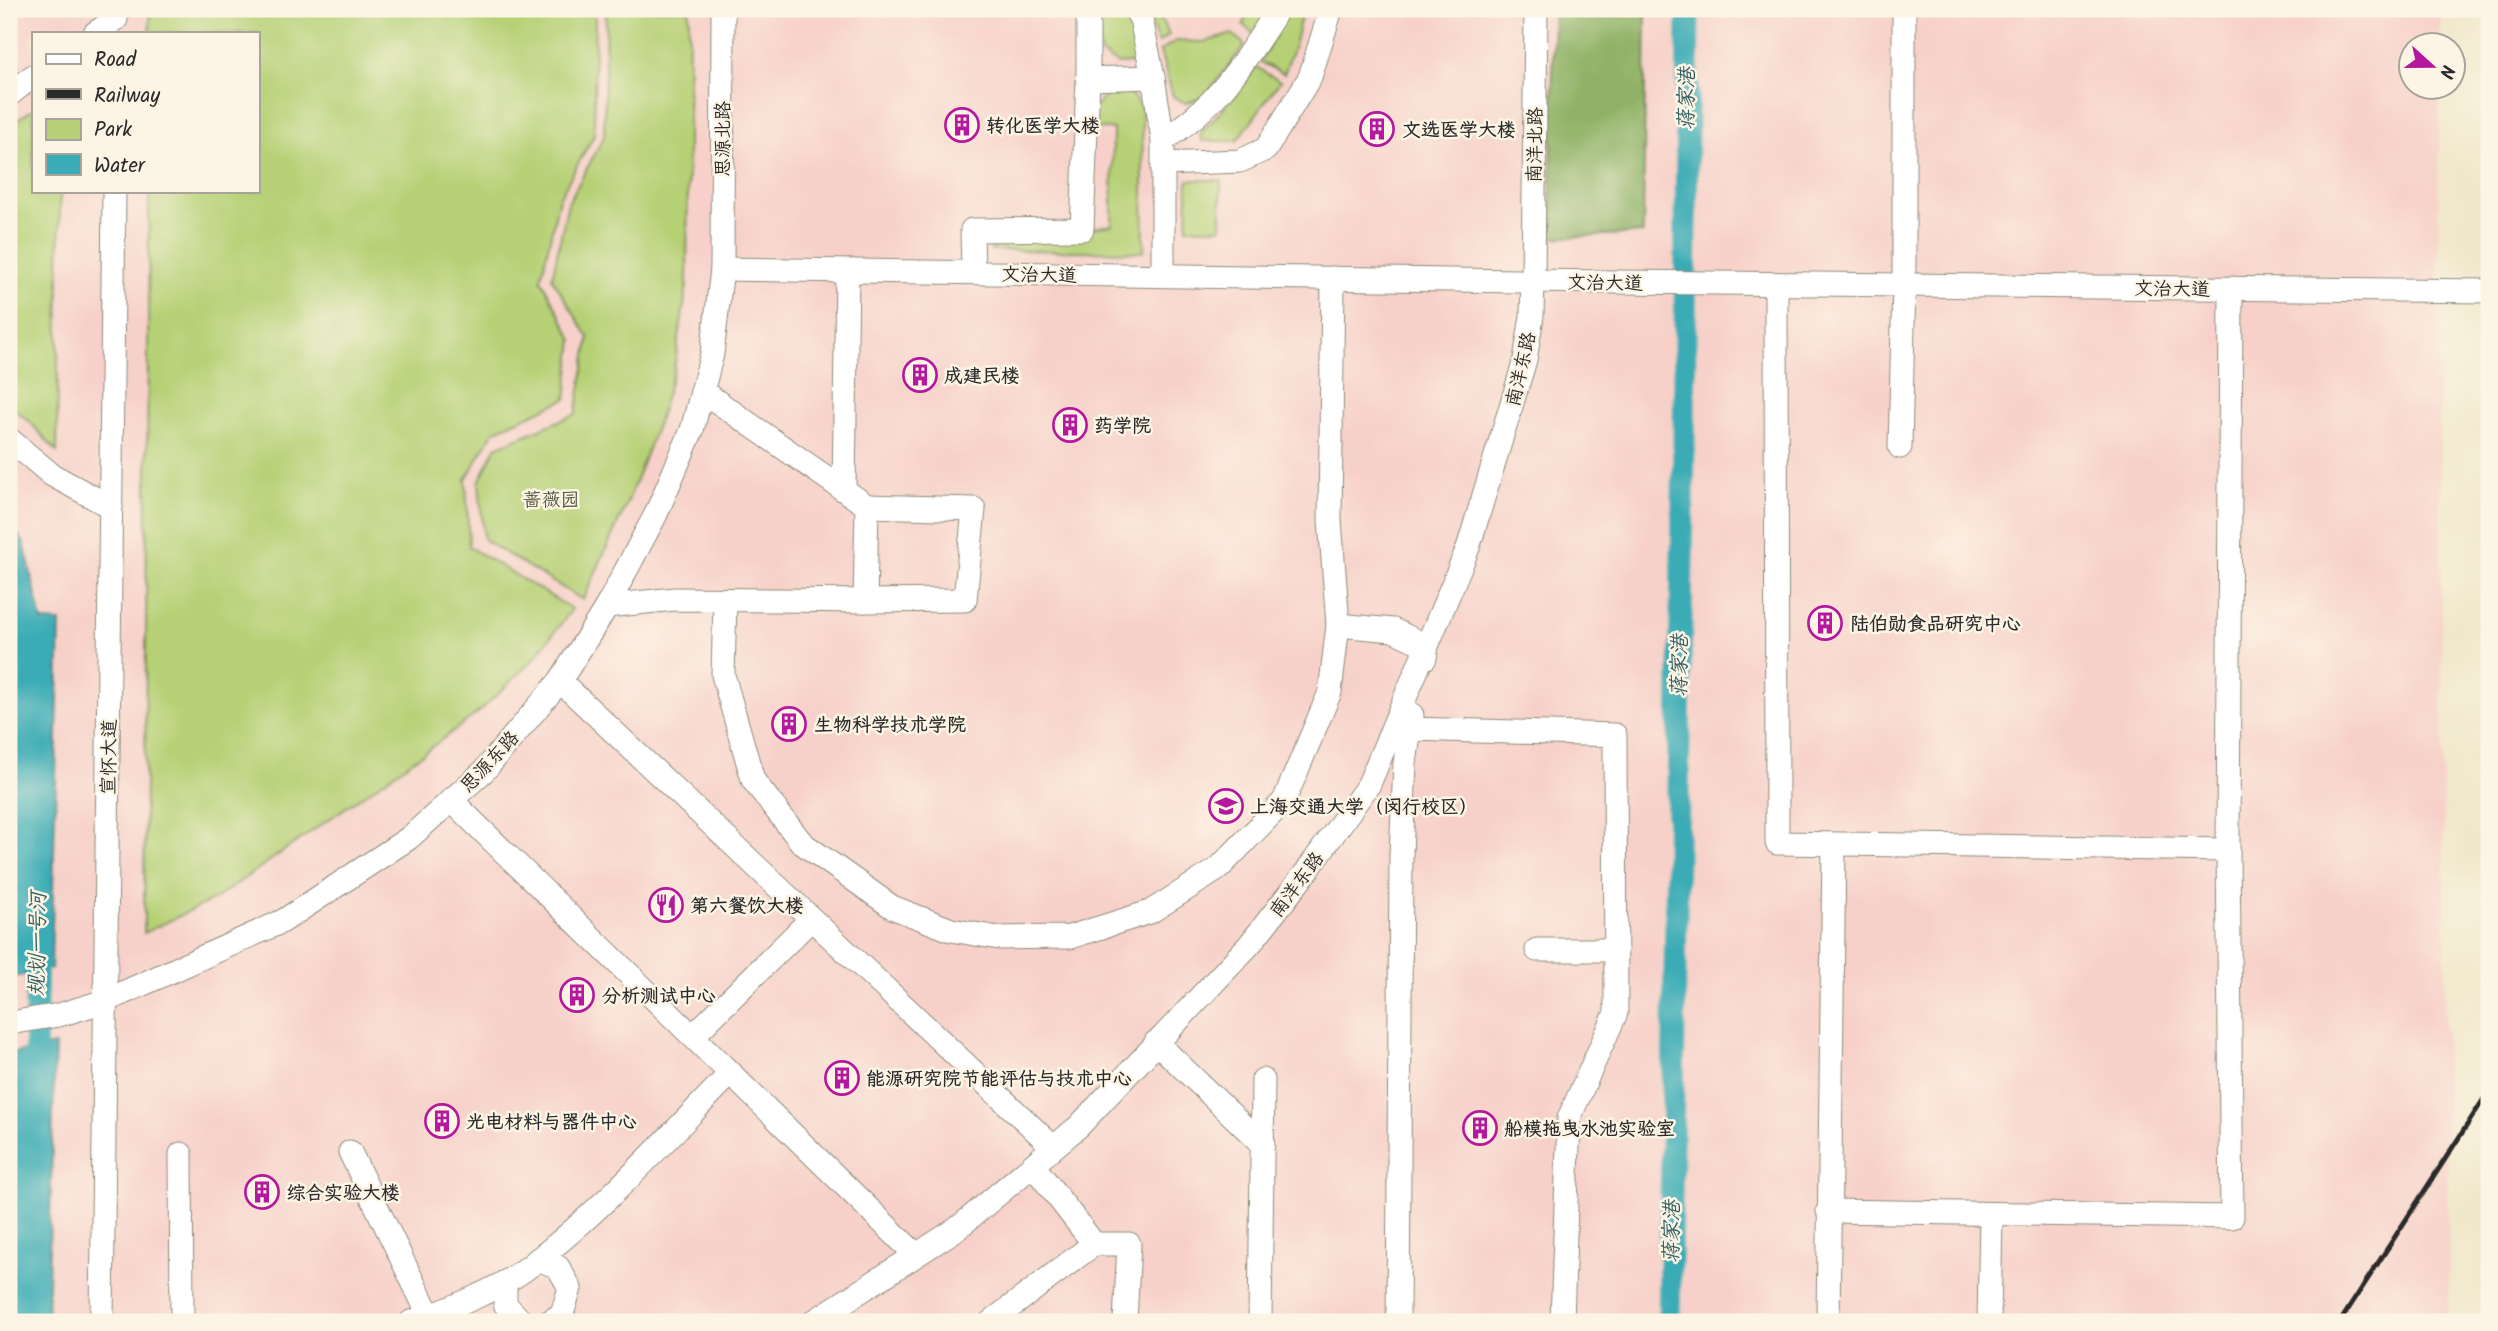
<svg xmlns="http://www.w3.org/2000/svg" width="2498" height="1331" font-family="Kalam,'LXGW WenKai TC',sans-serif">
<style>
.built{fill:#f7d1c9;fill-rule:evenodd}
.green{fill:#b5d075;stroke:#707e50;stroke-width:2}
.forest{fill:#90b266;stroke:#5e6e48;stroke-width:2}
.water{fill:#3aacb5;stroke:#326c70;stroke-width:2}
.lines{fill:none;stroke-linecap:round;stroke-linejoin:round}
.canal{stroke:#3aacb5;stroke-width:23}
.minor-casing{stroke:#8e8a7b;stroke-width:25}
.minor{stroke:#fff;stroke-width:23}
.rail{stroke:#2b2b2b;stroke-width:5}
.labels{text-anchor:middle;stroke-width:5;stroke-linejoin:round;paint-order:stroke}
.poi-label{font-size:19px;font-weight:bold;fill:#2b2b2b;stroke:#fcf5e5;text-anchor:start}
.street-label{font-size:19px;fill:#2b2b2b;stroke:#fcf5e5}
.park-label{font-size:19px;fill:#4e543e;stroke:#fcf5e5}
.water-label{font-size:21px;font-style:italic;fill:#315f62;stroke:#fcf5e5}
</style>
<rect width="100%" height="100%" fill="#fcf5e5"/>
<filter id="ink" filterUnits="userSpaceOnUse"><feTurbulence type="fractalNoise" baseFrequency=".0143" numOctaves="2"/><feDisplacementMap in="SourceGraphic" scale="14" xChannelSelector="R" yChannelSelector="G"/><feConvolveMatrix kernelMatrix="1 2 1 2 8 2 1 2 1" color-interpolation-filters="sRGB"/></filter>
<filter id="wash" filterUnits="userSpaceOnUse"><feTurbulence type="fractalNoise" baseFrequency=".00686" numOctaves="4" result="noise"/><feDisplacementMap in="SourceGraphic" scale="28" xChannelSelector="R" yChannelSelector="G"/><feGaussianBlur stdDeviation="1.57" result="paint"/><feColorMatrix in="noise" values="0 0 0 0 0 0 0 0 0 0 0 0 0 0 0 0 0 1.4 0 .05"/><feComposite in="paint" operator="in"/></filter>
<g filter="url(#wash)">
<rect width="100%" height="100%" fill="#f1e8cb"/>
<path class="built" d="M9,9H2441L2440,45L2410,46V88H2440L2438,290L2449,1322H9ZM33,33H257V191H33Z"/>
<g class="green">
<path d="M150,9H595L594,135L559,198L541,279L573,340L566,399L494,431L466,479L469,547L572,609L533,660L480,711L425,752L215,899L144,933L149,191H257V33H150Z"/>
<path d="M606,9H689L687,286L674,369L656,428L628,501L583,600L484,540L479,482L496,447L576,414L589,338L552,278L568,203L604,137Z"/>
<path d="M1146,9H1156L1169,35L1158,43Z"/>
<path d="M1249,9H1268L1255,35L1243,25Z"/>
<path d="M1285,9H1303L1294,46L1284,74L1260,62L1275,36Z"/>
<path d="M1113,10L1129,18L1138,53L1132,63L1118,64L1101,54L1096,34L1101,16Z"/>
<path d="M1232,34L1245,45L1203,98L1185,103L1173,96L1160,51L1176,41L1204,42Z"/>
<path d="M1256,67L1280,81L1237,141H1202L1200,134L1237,93Z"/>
<path d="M1129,92L1142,108L1144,252L991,250L990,241L1112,225L1113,129H1094V108L1108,93Z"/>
<path d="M33,109V191H60L57,452L30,422L9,405V125Z"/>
<path d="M1188,180H1221V228H1187Z"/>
</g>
<path class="forest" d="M1554,9H1646L1643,233L1550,238Z"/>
<g class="water">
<path d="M9,523L24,543L42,621L60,622L51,969L9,978Z"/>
<path d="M55,1045L47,1322H9V1054Z"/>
</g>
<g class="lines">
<g class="canal">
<path d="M35,1078L37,941"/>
<path d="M1669,1322L1684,441L1688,9"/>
</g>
</g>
</g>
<g filter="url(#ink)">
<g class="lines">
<g class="minor-casing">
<g id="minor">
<path d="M1088,9V79L1153,77"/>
<path d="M1135,9L1141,19L1153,77L1163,140V275"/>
<path d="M95,33L116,19"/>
<path d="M9,95L33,76"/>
<path d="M1163,140C1217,106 1240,68 1274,16L1276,9"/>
<path d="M1163,164L1240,161L1266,149L1310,77L1331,9"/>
<path d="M722,269L1519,281L2489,291"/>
<path d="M973,272L972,230L1082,229L1088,79"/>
<path d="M1776,284L1777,843L2228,850L2231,288"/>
<path d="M9,439L52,475L111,507"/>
<path d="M1900,447L1904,285V9"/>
<path d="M844,490L847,271"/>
<path d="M725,600L723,675L753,780L802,843L892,907L951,930L999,938L1070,937L1150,912L1218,869L1284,801L1330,692L1338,625L1330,520L1333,278"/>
<path d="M865,601L965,600L974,509L867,506"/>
<path d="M607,606L675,599L865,601L867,506L702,391"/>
<path d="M1338,625L1393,630L1427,646L1425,658"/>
<path d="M560,681L1053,1147"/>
<path d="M1410,729L1615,735L1616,1013L1569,1118L1562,1322"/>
<path d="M451,800L916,1255"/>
<path d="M1537,950H1616"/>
<path d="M9,1023L59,1015L105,1001L283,921L409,838L484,771L560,681L607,606L656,514L692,430L712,354L722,269L723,9"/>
<path d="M693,1036L811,919"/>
<path d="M1156,1042L1263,1145"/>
<path d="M350,1152L430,1317"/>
<path d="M181,1154L182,1322"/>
<path d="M1828,1211L2232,1217L2228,850"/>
<path d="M1094,1244H1129L1125,1322"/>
<path d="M538,1259L558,1267L570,1288L562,1314L549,1322"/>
<path d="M505,1282V1304L522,1322"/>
<path d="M102,1322L114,191"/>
<path d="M411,1322C447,1311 502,1288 531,1265C604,1209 666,1139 731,1073"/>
<path d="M813,1322L958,1228L1079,1126L1250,944L1307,871L1369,784L1468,548L1525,360L1532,316L1533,281L1536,9"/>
<path d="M991,1322L1094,1244L1033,1165"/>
<path d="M1260,1322L1263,1080"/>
<path d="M1398,1322L1401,855L1405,763L1412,715"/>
<path d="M1828,1322L1834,845"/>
<path d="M1989,1322L1991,1215"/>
</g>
</g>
<use href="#minor" class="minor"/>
<path class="rail" d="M2340,1322L2489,1091"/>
</g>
</g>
<defs>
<g id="building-ring" transform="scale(1.75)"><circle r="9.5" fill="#fcf5e5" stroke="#b5179e" stroke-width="1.5"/><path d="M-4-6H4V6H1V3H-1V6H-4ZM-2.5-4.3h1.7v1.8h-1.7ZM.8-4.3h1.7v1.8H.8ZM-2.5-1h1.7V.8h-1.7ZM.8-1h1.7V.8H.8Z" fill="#b5179e"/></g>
<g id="university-ring" transform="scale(1.75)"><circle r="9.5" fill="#fcf5e5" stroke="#b5179e" stroke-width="1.5"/><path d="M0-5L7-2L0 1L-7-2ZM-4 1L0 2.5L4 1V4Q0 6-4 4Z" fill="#b5179e"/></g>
<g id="restaurant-ring" transform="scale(1.75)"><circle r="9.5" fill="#fcf5e5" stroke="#b5179e" stroke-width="1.5"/><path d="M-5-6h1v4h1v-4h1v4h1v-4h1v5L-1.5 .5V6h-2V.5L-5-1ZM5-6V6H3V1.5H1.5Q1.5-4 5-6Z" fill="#b5179e"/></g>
</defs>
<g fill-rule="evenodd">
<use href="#building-ring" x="962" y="125"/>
<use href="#building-ring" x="1377" y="129"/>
<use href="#building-ring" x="920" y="375"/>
<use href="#building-ring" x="1070" y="425"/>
<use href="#building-ring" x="1825" y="623"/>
<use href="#building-ring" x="789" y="724"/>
<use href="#university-ring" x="1226" y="806"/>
<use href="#restaurant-ring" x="666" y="905"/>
<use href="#building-ring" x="577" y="995"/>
<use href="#building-ring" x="842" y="1078"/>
<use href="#building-ring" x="442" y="1121"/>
<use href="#building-ring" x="1480" y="1128"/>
<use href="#building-ring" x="262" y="1192"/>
</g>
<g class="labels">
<g class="poi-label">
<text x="986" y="132">转化医学大楼</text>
<text x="1402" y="136">文选医学大楼</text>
<text x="944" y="382">成建民楼</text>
<text x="1094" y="432">药学院</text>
<text x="1850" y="630">陆伯勋食品研究中心</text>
<text x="814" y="731">生物科学技术学院</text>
<text x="1250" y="813">上海交通大学（闵行校区）</text>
<text x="690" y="912">第六餐饮大楼</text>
<text x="602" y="1002">分析测试中心</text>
<text x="866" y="1085">能源研究院节能评估与技术中心</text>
<text x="466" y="1128">光电材料与器件中心</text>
<text x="1504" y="1135">船模拖曳水池实验室</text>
<text x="286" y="1199">综合实验大楼</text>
</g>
<g class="street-label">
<text transform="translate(722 139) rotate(-90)" y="7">思源北路</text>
<text transform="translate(1534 145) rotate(-89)" y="7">南洋北路</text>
<text transform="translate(1039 274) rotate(1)" y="7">文治大道</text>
<text transform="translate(1605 282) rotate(1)" y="7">文治大道</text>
<text transform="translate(2172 288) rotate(1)" y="7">文治大道</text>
<text transform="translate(1520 369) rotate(-77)" y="7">南洋东路</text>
<text transform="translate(108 757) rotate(-89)" y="7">宣怀大道</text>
<text transform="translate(489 761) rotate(-47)" y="7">思源东路</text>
<text transform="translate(1296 884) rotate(-53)" y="7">南洋东路</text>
</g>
<g class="park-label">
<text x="551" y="506">蔷薇园</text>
</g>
<g class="water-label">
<text transform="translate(1686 99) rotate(-89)" y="7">蒋家港</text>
<text transform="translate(1679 666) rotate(-89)" y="7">蒋家港</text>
<text transform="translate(37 944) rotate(-89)" y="7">规划一号河</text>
<text transform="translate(1671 1232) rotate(-89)" y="7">蒋家港</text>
</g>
</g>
<rect width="2498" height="1331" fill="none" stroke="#fcf5e5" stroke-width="35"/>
<rect x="32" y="32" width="228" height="161" fill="#fcf5e5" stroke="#a8a49b" stroke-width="2"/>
<rect x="46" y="54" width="35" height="10" fill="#ffffff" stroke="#a8a49b" stroke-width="2"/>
<text x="94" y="66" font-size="21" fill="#2b2b2b">Road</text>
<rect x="46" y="89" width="35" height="10" fill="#2b2b2b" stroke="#a8a49b" stroke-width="2"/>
<text x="94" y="102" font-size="21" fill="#2b2b2b">Railway</text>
<rect x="46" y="119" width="35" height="21" fill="#b5d075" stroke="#a8a49b" stroke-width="2"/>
<text x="94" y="136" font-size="21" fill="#2b2b2b">Park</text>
<rect x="46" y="154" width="35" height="21" fill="#3aacb5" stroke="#a8a49b" stroke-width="2"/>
<text x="94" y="172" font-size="21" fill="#2b2b2b">Water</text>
<g transform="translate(2432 66) rotate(111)"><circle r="33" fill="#fcf5e5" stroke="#a8a49b" stroke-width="2"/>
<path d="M0-5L12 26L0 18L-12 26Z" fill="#b5179e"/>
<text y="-10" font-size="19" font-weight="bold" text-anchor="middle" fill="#2b2b2b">N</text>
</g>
</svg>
